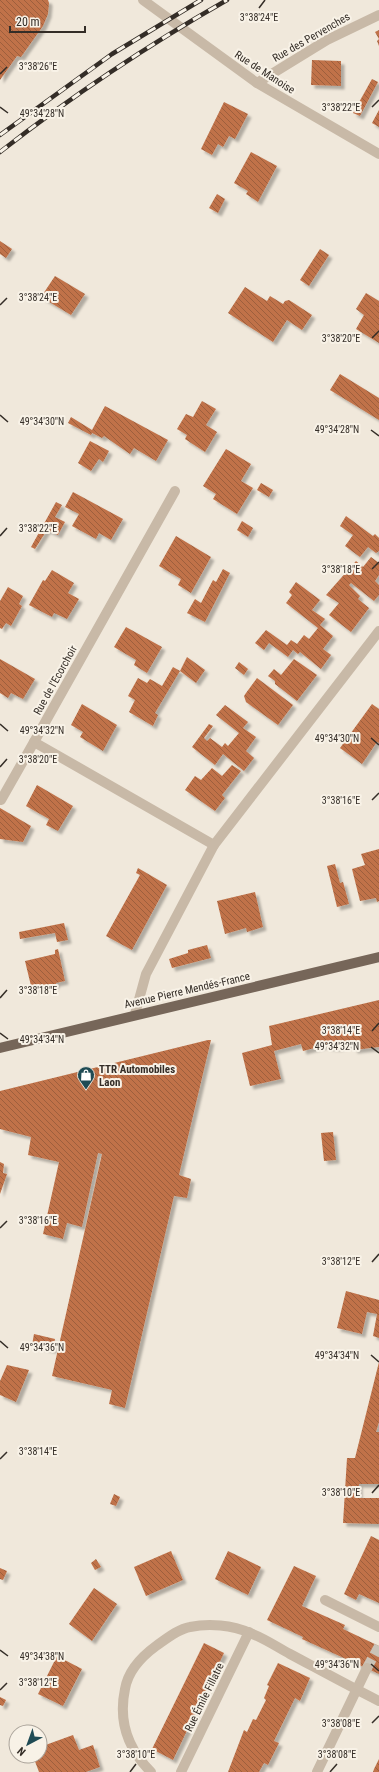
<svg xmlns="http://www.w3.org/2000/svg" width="379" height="1772" font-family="'Roboto Condensed',sans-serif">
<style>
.building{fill:url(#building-back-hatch);filter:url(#shadow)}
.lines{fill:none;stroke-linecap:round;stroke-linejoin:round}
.minor-tunnel{stroke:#cac3b7;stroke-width:10;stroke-dasharray:10 5;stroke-linecap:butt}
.minor{stroke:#c8b9a7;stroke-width:10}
.major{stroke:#766659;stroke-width:10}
.rail-casing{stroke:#342d27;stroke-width:4.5}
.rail{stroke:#f8f2e7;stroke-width:3;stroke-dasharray:9;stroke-linecap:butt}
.ticks{fill:none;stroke:#342d27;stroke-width:1.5}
.labels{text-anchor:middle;stroke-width:4;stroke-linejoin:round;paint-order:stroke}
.street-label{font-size:11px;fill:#342d27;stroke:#f8f2e7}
.poi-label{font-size:11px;font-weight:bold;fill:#342d27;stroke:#f8f2e7;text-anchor:start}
.ticks-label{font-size:10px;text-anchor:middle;fill:#342d27;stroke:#f8f2e7;stroke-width:4;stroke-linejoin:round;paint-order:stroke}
</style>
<defs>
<pattern id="building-back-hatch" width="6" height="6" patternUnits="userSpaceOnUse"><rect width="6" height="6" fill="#c07249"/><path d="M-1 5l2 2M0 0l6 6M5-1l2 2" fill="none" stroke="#9d5e3d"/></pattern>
<filter id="shadow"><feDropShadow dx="3.5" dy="3.5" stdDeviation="1" flood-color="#0004"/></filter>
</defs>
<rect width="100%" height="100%" fill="#f0e8db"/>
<g class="building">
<path d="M0,0H48L49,3L48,14L43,26L21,57L17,56L0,80Z"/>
<path d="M379,30V46L377,41L379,39L375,32Z"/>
<path d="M312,60L341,61V86L311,85Z"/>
<path d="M372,79L378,82L360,116L353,113Z"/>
<path d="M224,102L248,114L235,139L229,136L223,147L218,144L212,155L201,149Z"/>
<path d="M379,110V127L372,123Z"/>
<path d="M251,152L277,166L258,202L246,194L248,191L234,183Z"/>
<path d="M217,194L225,199L218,213L209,208Z"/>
<path d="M0,241L12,249L6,258L0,254Z"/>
<path d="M320,249L329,255L309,286L300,280Z"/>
<path d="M55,276L85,294L71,315L41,297Z"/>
<path d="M245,287L267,301L270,296L283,304L285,301L289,300L312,315L302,330L287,320L273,342L228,313Z"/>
<path d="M366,293L379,301V343L356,329L364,315L356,309Z"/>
<path d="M340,374L379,398V420L330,390Z"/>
<path d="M202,401L216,409L206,425L217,432L205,452L185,439L187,435L177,429L186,414L193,417Z"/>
<path d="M105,406L168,440L156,461L134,448L130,454L104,436L102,438L92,433L91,435L68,423L71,417L92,430Z"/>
<path d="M90,441L109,451L103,462L99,459L91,471L78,463Z"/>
<path d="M226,449L251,464L241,481L253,488L237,514L213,499L216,494L203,486Z"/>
<path d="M261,483L273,490L269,497L257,490Z"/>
<path d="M73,492L123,519L111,540L99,533L96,539L72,526L79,514L65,507Z"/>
<path d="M56,502L62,505L55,517L65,522L58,535L47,530L35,549L31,547Z"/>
<path d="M346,516L373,536L375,534L379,538V551L376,553L368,547L360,557L345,546L353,535L340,526Z"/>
<path d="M242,521L253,528L248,537L237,530Z"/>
<path d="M176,536L211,557L191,593L178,585L181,579L159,566Z"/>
<path d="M371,557L379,563V575L375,581L379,585V595L374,601L351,583L349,585L360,596L358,599L369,608L351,632L329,615L339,603L326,595L356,561L363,567Z"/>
<path d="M223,569L230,573L205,622L187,613L195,599L201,603L213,580L216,582Z"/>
<path d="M52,570L74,583L68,593L79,599L67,619L54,613L52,617L29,605L43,580L45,581Z"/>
<path d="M296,582L320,600L312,610L325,619L320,625L333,636L323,649L331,655L321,669L300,652L298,654L293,650L288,657L269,643L264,650L255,643L266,630L287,645L291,640L297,644L304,635L309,639L318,628L286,603L292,595L289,592Z"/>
<path d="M8,587L23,596L19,604L22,606L11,626L6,623L2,629L0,628V601Z"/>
<path d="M126,627L162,647L147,673L134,665L136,660L114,647Z"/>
<path d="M187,657L205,670L196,683L180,671Z"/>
<path d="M0,659L35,679L23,699L11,693L8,698L0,693Z"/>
<path d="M294,659L317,675L297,701L275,684V681L268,676L274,669L281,675Z"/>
<path d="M239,662L248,669L244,675L235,668Z"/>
<path d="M173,667L180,671L155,713L158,715L153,726L129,712L135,700L128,696L138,678L147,683L150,679L162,686Z"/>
<path d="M257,678L293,705L278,725L246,702L244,696L246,693Z"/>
<path d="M82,704L117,725L103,751L80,737L83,732L71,725Z"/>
<path d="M372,704L379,709V743L377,742L362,764L340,748Z"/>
<path d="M225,705L248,722L243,728L256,737L246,751L254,758L244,771L223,754L215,765L192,747L209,724L213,726L204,738L207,741L210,738L222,747L225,743L228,746L239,733L216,715Z"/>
<path d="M232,765L241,771L222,795L225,798L215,811L185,790L195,776L201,780L212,768L222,776Z"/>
<path d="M37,785L73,806L58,831L46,825L49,819L26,806Z"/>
<path d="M0,808L31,826L23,842L0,839Z"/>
<path d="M379,849V901L377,902L376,898L360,901L352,869L365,865L361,854Z"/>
<path d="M335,864L340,883L343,882L349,904L337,907L327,866Z"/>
<path d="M138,868L167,885L132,950L106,936L140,875L136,873Z"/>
<path d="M255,892L263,927L247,932L246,928L225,934L217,901Z"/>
<path d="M64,923L68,940L57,942L55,933L20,939L19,932Z"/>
<path d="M207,945L211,958L172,968L169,959L188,953V950Z"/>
<path d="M58,949L65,981L56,983V985L32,990L25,961L55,954V950Z"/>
<path d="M379,1000V1047L354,1050L353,1044L337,1048L327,1047L326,1045L303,1051L301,1044L274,1051L281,1079L250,1086L242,1053L272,1045L269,1026Z"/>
<path d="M208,1040H211L179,1175L191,1179L187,1198L174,1196L125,1408L109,1404L112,1390L52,1376L102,1154L98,1153L82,1227L67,1223L63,1239L43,1234L59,1162L28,1155L31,1137L0,1129V1091Z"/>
<path d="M333,1132L336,1160L324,1161L321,1133Z"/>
<path d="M0,1162L4,1164L3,1173L7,1174L0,1194Z"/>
<path d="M346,1291L379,1300V1338L373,1336L377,1314L367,1312L362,1334L337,1328Z"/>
<path d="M34,1334L55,1339L53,1350L32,1345Z"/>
<path d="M379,1362V1422L376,1432H379V1484H359V1498H379V1524L343,1523L347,1458H355Z"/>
<path d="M7,1365L29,1370L16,1402L0,1395V1381Z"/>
<path d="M114,1494L120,1497L116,1506L110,1504Z"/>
<path d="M371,1536L379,1540V1603L359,1594L356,1600L344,1594Z"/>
<path d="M171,1551L183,1580L146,1596L134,1567Z"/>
<path d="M228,1551L261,1567L248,1595L215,1579Z"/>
<path d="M96,1559L101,1567L95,1570L91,1563Z"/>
<path d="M294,1566L316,1576L302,1606L345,1625L343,1629L379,1646V1674L302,1639L303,1637L267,1620Z"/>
<path d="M0,1568L7,1571L3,1580L0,1579Z"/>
<path d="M94,1588L117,1604L92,1641L69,1624Z"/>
<path d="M204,1643L224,1653L173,1760L152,1749Z"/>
<path d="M57,1656L82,1669L63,1706L38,1694Z"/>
<path d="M278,1663L310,1678L300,1701L295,1698L274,1741L279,1743L268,1765L264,1763L259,1772H228L244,1730L247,1732L253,1719L256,1720L266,1700L264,1698L269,1686L267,1685Z"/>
<path d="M0,1697L6,1700L3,1706L0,1705Z"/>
<path d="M73,1735L79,1750L93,1745L100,1767L86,1772H39L33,1756H40V1747Z"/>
<path d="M379,1759V1772H373L374,1769Z"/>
</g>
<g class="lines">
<path class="minor-tunnel" d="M367,1668L379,1646"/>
<g class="minor">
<path d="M143,0L257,83L379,154"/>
<path d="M257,83L327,40L379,15"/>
<path d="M175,491L34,742L214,845"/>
<path d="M1,800L34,742"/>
<path d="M135,1014L146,974L214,845L379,631"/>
<path d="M325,1600L379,1627"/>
<path d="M151,1772C128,1749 118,1722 125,1689C128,1671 141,1657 156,1646C166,1639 178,1629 190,1627C209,1623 232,1625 250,1633C264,1638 277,1647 290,1654C320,1670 349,1686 379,1701"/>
<path d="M181,1772L249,1632"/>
<path d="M317,1772L367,1668"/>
</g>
<path class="major" d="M0,1048L379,957"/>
<g class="rail-casing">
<g id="rail">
<path d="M0,135L112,54L201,0"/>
<path d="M0,152C72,96 148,45 227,0"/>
</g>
</g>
<use href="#rail" class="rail"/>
</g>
<path class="ticks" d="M259,8L265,0M0,74L7,67M0,107L8,113M372,107L379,100M0,305L7,298M372,338L379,331M0,415L8,422M371,430L379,436M0,536L7,528M372,569L379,562M0,724L8,731M371,738L379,745M0,767L7,759M372,800L379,793M0,998L7,990M372,1031L379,1023M0,1033L8,1039M371,1047L379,1053M0,1228L7,1221M372,1262L379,1254M0,1341L8,1348M371,1355L379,1362M0,1459L7,1452M372,1493L379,1485M0,1650L8,1656M371,1664L379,1671M0,1690L7,1683M372,1723L379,1716M130,1772L136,1764M330,1772L337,1764"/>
<defs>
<g id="shop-pin" transform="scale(0.9)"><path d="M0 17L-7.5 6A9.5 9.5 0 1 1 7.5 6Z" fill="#1f4b54" stroke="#f8f2e7"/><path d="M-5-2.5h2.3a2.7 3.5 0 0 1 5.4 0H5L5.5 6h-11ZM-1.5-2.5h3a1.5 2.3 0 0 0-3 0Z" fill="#fff"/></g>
</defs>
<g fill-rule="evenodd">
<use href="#shop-pin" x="86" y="1075"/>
</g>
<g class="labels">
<g class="street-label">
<text transform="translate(311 37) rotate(-30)" y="4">Rue des Pervenches</text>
<text transform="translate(265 72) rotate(33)" y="4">Rue de Manoise</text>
<text transform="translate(55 680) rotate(-61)" y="4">Rue de l'Ecorchoir</text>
<text transform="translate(187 990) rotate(-13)" y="4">Avenue Pierre Mendés-France</text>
<text transform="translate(204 1697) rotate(-64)" y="4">Rue Émile Fillatre</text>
</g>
<g class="poi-label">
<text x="99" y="1073">TTR Automobiles<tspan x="99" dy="13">Laon</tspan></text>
</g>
</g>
<g class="ticks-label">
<text x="259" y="21">3°38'24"E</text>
<text x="38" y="70">3°38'26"E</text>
<text x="341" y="111">3°38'22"E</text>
<text x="42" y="117">49°34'28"N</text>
<text x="38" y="301">3°38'24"E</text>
<text x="341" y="342">3°38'20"E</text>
<text x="42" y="425">49°34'30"N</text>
<text x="337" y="433">49°34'28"N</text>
<text x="38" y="532">3°38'22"E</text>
<text x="341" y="573">3°38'18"E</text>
<text x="42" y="734">49°34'32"N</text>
<text x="337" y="742">49°34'30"N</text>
<text x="38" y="763">3°38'20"E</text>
<text x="341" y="804">3°38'16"E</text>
<text x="38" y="994">3°38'18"E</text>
<text x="341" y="1034">3°38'14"E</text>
<text x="42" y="1043">49°34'34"N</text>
<text x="337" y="1050">49°34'32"N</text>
<text x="38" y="1224">3°38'16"E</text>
<text x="341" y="1265">3°38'12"E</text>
<text x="42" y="1351">49°34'36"N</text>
<text x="337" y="1359">49°34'34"N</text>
<text x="38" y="1455">3°38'14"E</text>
<text x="341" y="1496">3°38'10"E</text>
<text x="42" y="1660">49°34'38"N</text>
<text x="337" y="1668">49°34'36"N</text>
<text x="38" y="1686">3°38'12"E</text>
<text x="341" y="1727">3°38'08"E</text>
<text x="136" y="1758">3°38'10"E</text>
<text x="337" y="1758">3°38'08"E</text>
</g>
<g transform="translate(28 1744) rotate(221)"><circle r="19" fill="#f8f2e7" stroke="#aaa39a"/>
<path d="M0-3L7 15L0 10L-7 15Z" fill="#1f4b54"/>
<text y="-6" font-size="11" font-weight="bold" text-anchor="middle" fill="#342d27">N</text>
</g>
<path d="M10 26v6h75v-6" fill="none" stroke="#342d27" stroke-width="2"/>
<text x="16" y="26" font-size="12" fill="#342d27" stroke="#f8f2e7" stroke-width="3" paint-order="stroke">20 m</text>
</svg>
